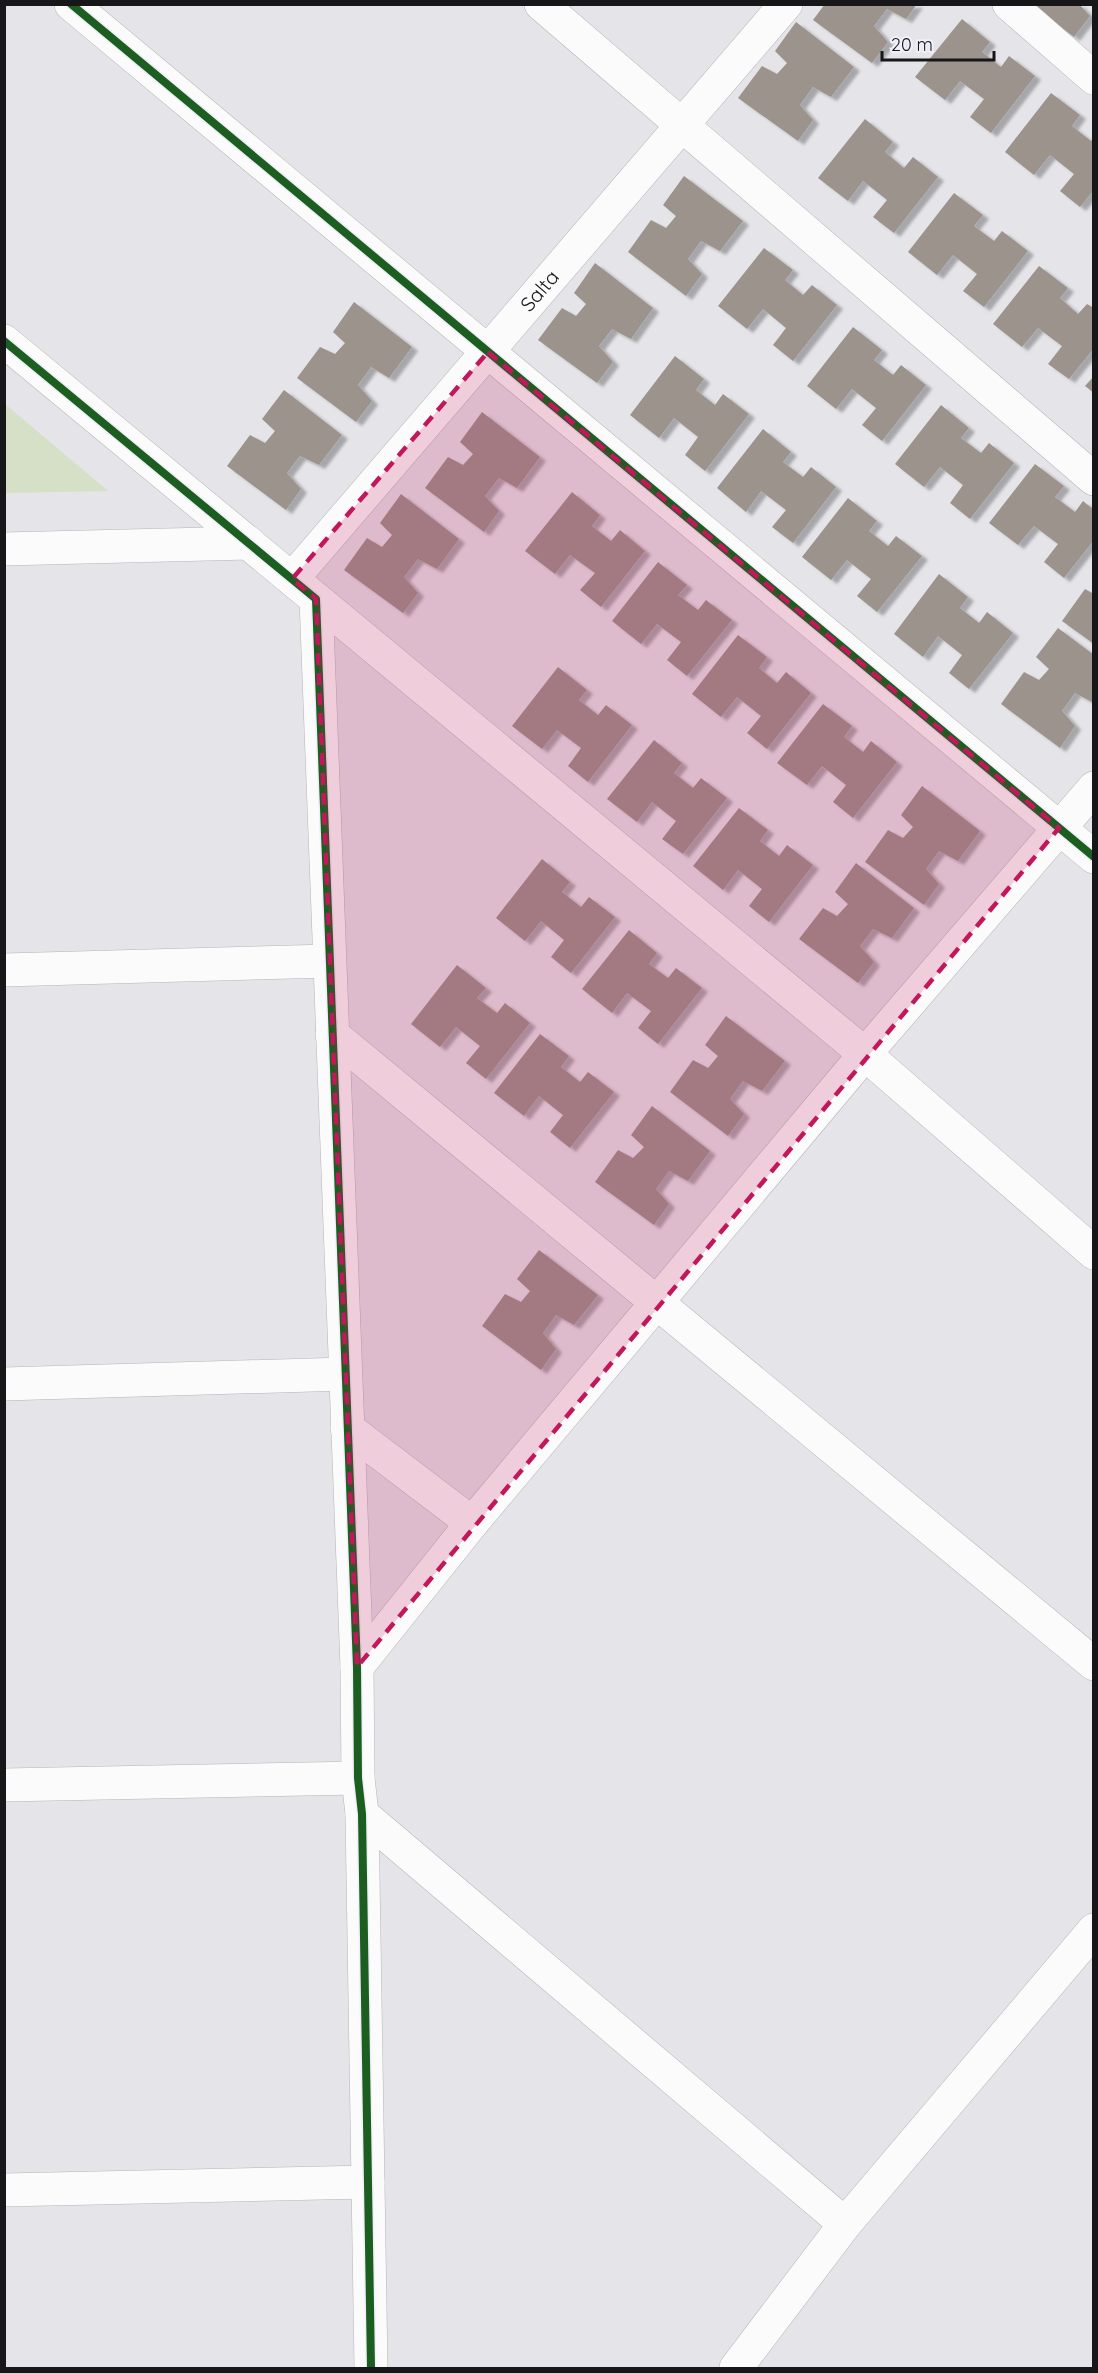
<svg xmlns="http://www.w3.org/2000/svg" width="1098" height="2373" font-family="Quicksand,sans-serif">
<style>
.green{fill:#d6e0c6}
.building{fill:#9b938c;filter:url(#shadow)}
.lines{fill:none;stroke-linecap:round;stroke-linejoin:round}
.street-casing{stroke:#b5b5b9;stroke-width:34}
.street{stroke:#fbfbfc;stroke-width:33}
.cycleway-casing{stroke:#efeef9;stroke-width:11}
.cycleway{stroke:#1b5e20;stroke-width:8}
.marked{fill:#c2185b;fill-opacity:0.2;stroke:#c2185b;stroke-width:4.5;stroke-dasharray:12 8;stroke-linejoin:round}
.labels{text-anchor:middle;stroke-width:6;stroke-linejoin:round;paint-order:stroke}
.street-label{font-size:20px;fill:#17171a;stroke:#efeef9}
</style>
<defs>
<filter id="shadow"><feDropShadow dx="6" dy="4" stdDeviation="1.5" flood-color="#0004"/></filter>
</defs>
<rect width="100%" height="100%" fill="#e4e4e9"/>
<path class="green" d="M4,404H5L108,491L5,493Z"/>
<g class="building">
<path d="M825,4H917L906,19L887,9L874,26L888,42L872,63L813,20Z"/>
<path d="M1030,4H1079L1090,16L1074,37Z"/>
<path d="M962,19L990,42L982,52L1001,67L1009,56L1035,76L991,133L970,117L984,99L960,81L945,100L915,77Z"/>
<path d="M796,22L854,67L831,97L813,87L800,105L813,120L798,141L738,98L762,66L777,74L787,63L775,51Z"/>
<path d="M1051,93L1080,115L1072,126L1091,141L1094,137V190L1080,207L1060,191L1074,174L1050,155L1034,175L1005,152Z"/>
<path d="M865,119L893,142L885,152L904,168L913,157L938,177L894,233L873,217L887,200L863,181L848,201L818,178Z"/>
<path d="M684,176L743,221L720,251L701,241L688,259L702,274L686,296L628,252L651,220L666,228L676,216L663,205Z"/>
<path d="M954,193L983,215L974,226L994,241L1002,231L1028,251L984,307L963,291L977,274L953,255L937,275L908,252Z"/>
<path d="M764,248L793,270L785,280L803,295L812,285L837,305L793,361L773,345L786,328L763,309L747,329L718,306Z"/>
<path d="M595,263L653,308L631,339L612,329L599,346L613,362L597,383L538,340L562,308L576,316L586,304L574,293Z"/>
<path d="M1039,266L1068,288L1060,298L1078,314L1087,304L1094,308V348L1069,379L1048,364L1062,346L1038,328L1022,347L993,324Z"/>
<path d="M354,302L412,347L389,378L371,367L358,385L372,401L356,422L297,378L320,347L335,354L345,343L333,332Z"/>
<path d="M853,327L882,350L874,360L893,375L901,365L926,385L882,441L862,425L876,408L852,389L836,409L807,386Z"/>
<path d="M675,356L704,379L696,390L715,405L723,394L749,414L705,471L685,455L698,437L674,418L659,438L630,415Z"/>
<path d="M1094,376V393L1085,386Z"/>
<path d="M284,390L342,435L319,465L300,456L287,473L301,489L286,510L227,466L250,435L265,443L275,431L262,419Z"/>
<path d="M941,405L969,428L961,438L981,453L989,443L1014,463L970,519L950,503L963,485L940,467L924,487L895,464Z"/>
<path d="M482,412L540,457L517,488L499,478L485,496L499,511L484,532L425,488L448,457L463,465L473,454L460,442Z"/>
<path d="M763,429L791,452L783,462L803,477L811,467L836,487L793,543L772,527L786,510L761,491L746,512L717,488Z"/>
<path d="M1035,464L1064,486L1055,497L1075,512L1083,501L1094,510V540L1064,578L1044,562L1058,544L1034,526L1018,545L989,523Z"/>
<path d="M572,492L600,515L592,526L611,541L620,530L645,551L601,607L580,590L595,573L570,555L555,574L525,551Z"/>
<path d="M401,494L459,539L437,569L418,559L404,577L418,593L403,613L344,570L367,538L382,547L392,535L380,523Z"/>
<path d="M848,498L877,521L869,531L888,546L896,536L922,556L877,612L857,596L871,579L847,560L831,580L802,557Z"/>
<path d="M658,562L687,585L678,595L698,610L706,600L732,620L687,676L667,660L681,642L657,624L641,644L612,621Z"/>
<path d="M939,574L968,597L960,608L979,623L987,612L1013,633L969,689L949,673L962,655L938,636L923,657L894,634Z"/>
<path d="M1085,589L1094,594V644L1062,621Z"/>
<path d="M1058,628L1094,655V703L1075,693L1062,711L1075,726L1060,748L1001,704L1024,672L1039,680L1049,669L1036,657Z"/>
<path d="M738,635L767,657L759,668L777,683L786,672L811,693L767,749L747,733L761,716L737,697L721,717L692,694Z"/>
<path d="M558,667L587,690L579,700L598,715L606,705L632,725L588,782L568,766L581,748L557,730L542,749L512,726Z"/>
<path d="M823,704L852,726L844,737L863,752L871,741L897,762L853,818L833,802L846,785L822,766L807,785L777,763Z"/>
<path d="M654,740L682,763L674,773L693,788L701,778L727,798L683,854L662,839L676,821L652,802L637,822L607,799Z"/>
<path d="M922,786L980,831L958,861L939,851L926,869L939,884L924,905L865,862L888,830L903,838L913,827L901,815Z"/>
<path d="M739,808L768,830L760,841L779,856L787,845L813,865L769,922L749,906L762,889L738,870L723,890L693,866Z"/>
<path d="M542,859L570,882L562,892L581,907L589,897L615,917L571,973L551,957L564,940L541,921L525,941L496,918Z"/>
<path d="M856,863L914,908L892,938L873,929L860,946L874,962L858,983L799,939L823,908L837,916L848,904L835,892Z"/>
<path d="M629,930L657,953L649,964L668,978L676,968L702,988L658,1044L638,1028L651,1011L627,993L612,1013L582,989Z"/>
<path d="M457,965L486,988L477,998L497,1013L505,1003L530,1023L486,1079L466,1063L480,1046L456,1027L440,1047L411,1024Z"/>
<path d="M726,1016L785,1061L762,1091L743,1081L730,1099L744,1114L728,1136L670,1092L693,1060L708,1068L718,1056L705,1045Z"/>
<path d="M540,1034L569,1056L561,1067L580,1082L588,1072L614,1092L570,1148L550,1132L563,1115L539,1096L524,1116L494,1093Z"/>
<path d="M652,1106L710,1151L688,1181L669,1171L656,1189L669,1204L654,1225L595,1182L618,1150L633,1158L644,1147L631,1135Z"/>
<path d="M539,1250L598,1295L574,1325L556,1315L543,1333L556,1349L541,1370L482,1326L505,1294L521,1302L530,1291L517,1279Z"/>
</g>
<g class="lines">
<g class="street-casing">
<g id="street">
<path d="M71,4L1094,857"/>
<path d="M541,4L1094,479"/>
<path d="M1009,4L1094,78"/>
<path d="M4,341L316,599L357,1667L358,1778L362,1814L371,2368"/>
<path d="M4,549L249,543"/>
<path id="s1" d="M292,579L786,4"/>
<path d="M316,599L865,1054L1094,1253"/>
<path d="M4,970L329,961"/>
<path d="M332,1034L1094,1664"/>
<path d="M4,1384L345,1374"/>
<path d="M347,1428L472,1523"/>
<path d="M357,1667L472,1523L865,1054L1094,788"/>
<path d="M4,1785L358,1778"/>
<path d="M362,1814L845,2224"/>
<path d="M4,2190L368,2182"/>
<path d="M736,2368L845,2224L1094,1930"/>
</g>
</g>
<use href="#street" class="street"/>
<g class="cycleway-casing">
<g id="cycleway">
<path d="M71,4L1094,857"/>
<path d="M4,341L316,599L357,1667L358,1778L362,1814L371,2368"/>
</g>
</g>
<use href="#cycleway" class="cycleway"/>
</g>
<path class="marked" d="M488,352L1059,828L357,1667L316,599L292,579Z"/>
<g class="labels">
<g class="street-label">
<text dy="7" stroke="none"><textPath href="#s1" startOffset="380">Salta</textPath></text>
</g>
</g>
<rect width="1098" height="2373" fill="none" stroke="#17171a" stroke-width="12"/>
<path d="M882 51v9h112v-9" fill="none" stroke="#17171a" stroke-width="3"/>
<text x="891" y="51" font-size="18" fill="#17171a" stroke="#efeef9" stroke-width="4.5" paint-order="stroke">20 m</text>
</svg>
